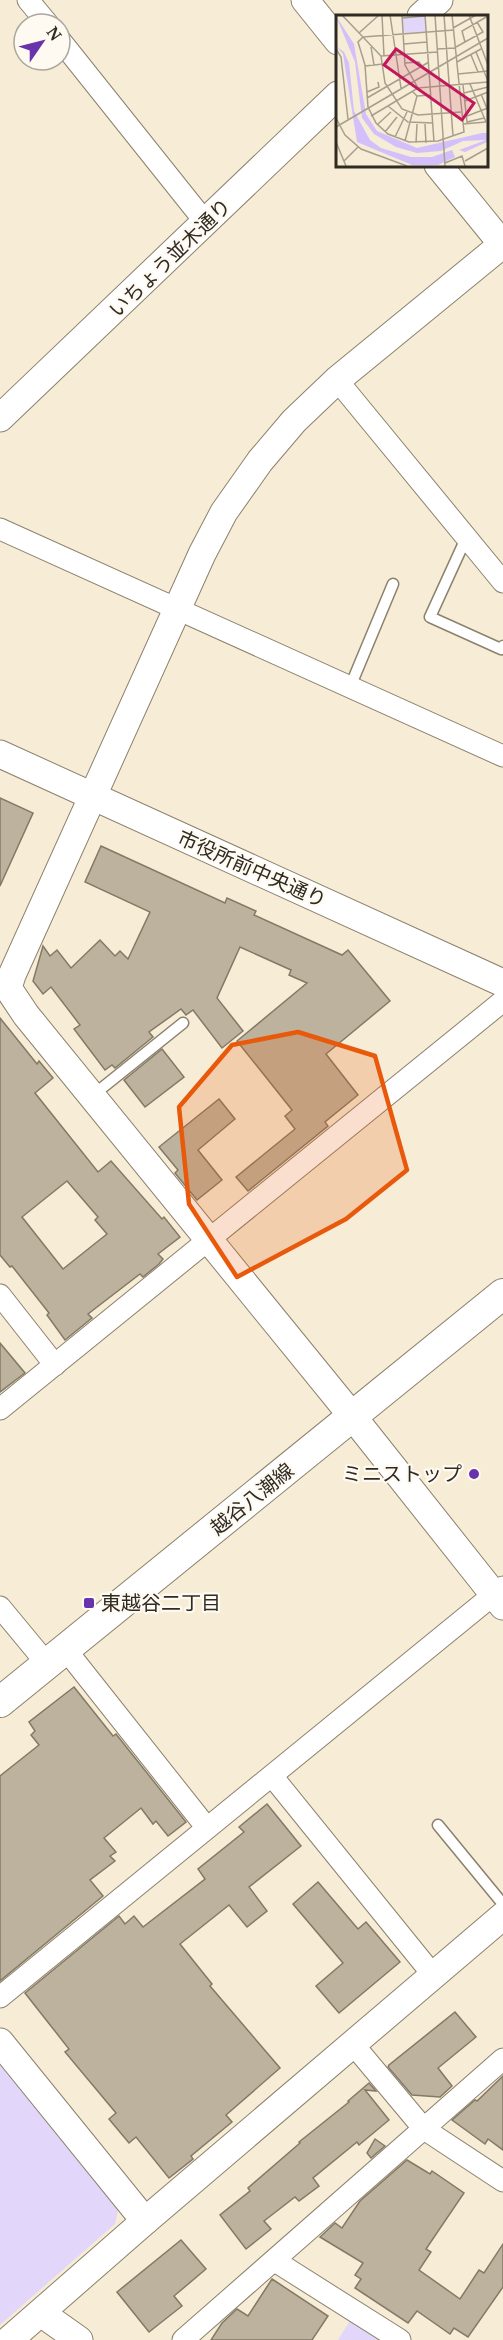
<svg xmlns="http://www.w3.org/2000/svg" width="503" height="2340" font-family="'Noto Serif','Noto Sans JP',serif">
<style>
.green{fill:#e2d7fb}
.building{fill:#bdb29d;stroke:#847965;stroke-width:1.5;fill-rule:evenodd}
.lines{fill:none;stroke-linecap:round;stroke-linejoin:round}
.service-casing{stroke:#8c816d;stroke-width:13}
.minor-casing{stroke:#8c816d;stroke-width:23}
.tertiary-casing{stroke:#8c816d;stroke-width:29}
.secondary-casing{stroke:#8c816d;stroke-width:32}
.service{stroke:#fff;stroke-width:10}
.minor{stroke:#fff;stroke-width:21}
.tertiary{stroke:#fff;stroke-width:27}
.secondary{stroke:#fff;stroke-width:30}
.marked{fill:#e8590c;fill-opacity:0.2;stroke:#e8590c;stroke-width:4.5;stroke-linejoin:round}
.poi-dot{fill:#6934ab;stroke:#fefaf1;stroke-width:2}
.labels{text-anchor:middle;stroke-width:4.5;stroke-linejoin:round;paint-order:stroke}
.street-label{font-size:20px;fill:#2f2b22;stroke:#fefaf1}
.poi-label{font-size:20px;fill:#2f2b22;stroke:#fefaf1;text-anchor:end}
.inset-road{fill:none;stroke:#a79f8d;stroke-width:1.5}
.view{fill:#c2185b;fill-opacity:0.15;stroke:#c2185b;stroke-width:3}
.inset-edge{fill:none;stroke:#2f2b22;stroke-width:3}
</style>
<rect width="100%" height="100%" fill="#f7ecd5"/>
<g class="green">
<path d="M0,2059L119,2206L115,2224L0,2325Z"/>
<path d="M351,2319L382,2340H338Z"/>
</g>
<g class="building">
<path d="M0,798L33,813L0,886Z"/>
<path d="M101,846L225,903L227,898L256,911L254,915L342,955L348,950L390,1001L326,1054L358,1095L325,1122L328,1126L248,1191L236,1177L295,1129L285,1116L292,1110L237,1041L307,983L289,975L291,970L240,947L217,998L243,1031L222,1048L193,1010L186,1015L181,1009L149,1032L153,1037L115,1068L112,1065L105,1070L74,1029L80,1025L51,987L43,994L33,981L43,946L50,956L57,950L71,968L100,940L115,956L120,951L128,959L150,912L85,882Z"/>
<path d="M0,1018L37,1064L39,1061L53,1078L35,1093L98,1172L111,1161L162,1219L164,1217L180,1237L158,1254L163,1259L159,1264L143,1277L140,1274L88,1314L92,1318L65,1340L47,1315L49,1313L12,1266L10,1267L0,1255ZM67,1181L98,1217L95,1220L107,1234L63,1269L22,1217Z"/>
<path d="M162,1049L184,1077L145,1107L124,1080Z"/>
<path d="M219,1099L235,1119L198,1150L222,1180L197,1200L175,1173L178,1170L159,1147Z"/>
<path d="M0,1343L25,1373L0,1392Z"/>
<path d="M74,1687L113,1736L116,1734L186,1822L168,1836L156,1821L153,1824L141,1808L104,1838L116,1852L110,1856L115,1861L90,1880L103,1896L0,1981V1776L39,1745L31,1735L35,1731L29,1722Z"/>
<path d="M267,1804L301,1846L249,1887L267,1911L247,1927L229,1905L180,1944L212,1984L210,1986L280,2068L226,2115L232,2122L191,2156L193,2159L169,2178L136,2137L129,2143L109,2119L116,2113L65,2052L69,2049L25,1993L119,1916L125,1924L134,1916L143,1927L205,1879L198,1869L244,1832L239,1827Z"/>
<path d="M318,1882L358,1929L366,1922L400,1962L339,2013L316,1986L343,1963L293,1904Z"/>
<path d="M455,2012L476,2037L438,2068L452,2086L440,2097L412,2095L388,2067L389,2065Z"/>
<path d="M503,2076V2150L488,2139L485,2144L452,2120L475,2100L477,2101Z"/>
<path d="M369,2083L376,2091L365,2090L389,2120L359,2145L357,2142L313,2178L319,2186L299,2201L295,2197L264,2221L271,2229L246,2249L220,2215L250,2191L248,2188L300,2143L299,2142L349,2102L348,2101Z"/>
<path d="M375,2139L385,2146L371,2158L367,2153Z"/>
<path d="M407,2160L430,2174L432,2171L464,2193L426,2249L431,2252L419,2270L460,2299L479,2270L484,2273L503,2244V2287L468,2337L454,2328L450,2334L417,2311L408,2323L355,2288L361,2279L355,2275L363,2263L320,2237L335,2223L342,2228L360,2201Z"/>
<path d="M181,2240L206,2269L174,2296L182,2306L149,2332L117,2292Z"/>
<path d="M272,2279L328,2316L312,2340H211L222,2323L237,2309L248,2316Z"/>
</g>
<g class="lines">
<g class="service-casing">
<g id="service">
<path d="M467,536L430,617L501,649L503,646"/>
<path d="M350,687L393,584"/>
<path d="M92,1096L183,1023"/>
<path d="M438,1825L503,1904"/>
</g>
</g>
<g class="minor-casing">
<g id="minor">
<path d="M28,0L48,24"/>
<path d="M60,40L206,223"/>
<path d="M337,380L503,582"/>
<path d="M0,529L503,756"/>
<path d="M0,1295L55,1365"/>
<path d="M0,1409L503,1001"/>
<path d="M0,1607L48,1665"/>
<path d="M66,1650L207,1828"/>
<path d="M272,1776L433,1975"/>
<path d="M0,1997L503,1587"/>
<path d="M352,2043L424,2129L503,2181"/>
<path d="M275,2261L400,2340"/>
<path d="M183,2340L503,2059"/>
</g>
</g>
<g class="tertiary-casing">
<g id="tertiary">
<path d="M305,0L338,41"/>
<path d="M421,16L439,0"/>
<path d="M438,165L503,245"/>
<path d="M503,244L337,380L294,421L260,461L224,512L202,554L12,975L8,988L26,1015L353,1417L503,1606"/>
<path d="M0,418L338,95"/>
<path d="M0,754L503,983"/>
<path d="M0,2042L145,2221"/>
<path d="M41,2313L79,2340"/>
<path d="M9,2340L145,2221L503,1916"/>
</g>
</g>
<g class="secondary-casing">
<path id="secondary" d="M0,1702L503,1294"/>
</g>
<use href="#service" class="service"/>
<use href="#minor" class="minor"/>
<use href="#tertiary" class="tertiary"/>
<use href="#secondary" class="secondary"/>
</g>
<path class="marked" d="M298,1032L375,1056L407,1170L346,1219L237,1277L189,1204L179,1107L232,1045Z"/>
<g class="poi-dot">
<circle cx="474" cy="1474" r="6"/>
<rect x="83" y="1597" width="12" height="12" rx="3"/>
</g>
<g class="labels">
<g class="street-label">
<text transform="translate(170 258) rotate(-44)" y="7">いちょう並木通り</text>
<text transform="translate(252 869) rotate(24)" y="7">市役所前中央通り</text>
<text transform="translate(252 1499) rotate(-39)" y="7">越谷八潮線</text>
</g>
<g class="poi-label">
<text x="462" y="1481">ミニストップ</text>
<text x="101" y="1610" text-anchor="start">東越谷二丁目</text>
</g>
</g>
<g transform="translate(336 15)">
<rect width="152" height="152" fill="#f7ecd5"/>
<path d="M89,2L90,17L67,18V3Z" fill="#e2d7fb"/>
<path d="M0,1L18,29L30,99L41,116L81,133L146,118H151V127L129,137L123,135L150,125L127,126L105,136L81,138L60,132L38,119L26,103L19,47ZM0,31L8,37L13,48L18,96L34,125L45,133L75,142H96L116,135L119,142L102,150H76L21,127L7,39Z" fill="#d3c0fa"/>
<path class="inset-road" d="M6,0L45,41L49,68L66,94L82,100L125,97M46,0L48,41M54,0L65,73M66,0L69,50L82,73L152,67M89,0L98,127M99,0L109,151M108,0L117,121M133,0L152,50M66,3L89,1M117,13L140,0M23,18L43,0M27,22L22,27L29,50L32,92L40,108L52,119L73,127L102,126L128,117L116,0M27,22L118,15M129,27L126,16L152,1M68,29L91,27M35,32L38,50M120,32L147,17L141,7M0,34L5,42L12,104M101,34L119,33M140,37L152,66M135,40L142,57M45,41L101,37M121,47L145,34M69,48L83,47L86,51M29,51L47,49M122,59L152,56M134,69L150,107M127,70L131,107L148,103M76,76L81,81L95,80M31,77L43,72L42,67M128,78L152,72M145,79L152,96M31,83L93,47M129,86L152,77M52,91L72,107L97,108M35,101L82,73M131,101L152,93M0,103L9,120L25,134L71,151M89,109L90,128M127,109L150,107M41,110L55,97M0,112L152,23M49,117L61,102M59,122L71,97M69,126L81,81M0,127L10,151M80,128L81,109M8,146L22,132M129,146L152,133M109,148L126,141L129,151"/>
<path class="view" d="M60,34L138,88L126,105L48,50Z"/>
<rect width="152" height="152" class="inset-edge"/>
</g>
<g transform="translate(42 42) rotate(55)"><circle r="28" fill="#fefaf1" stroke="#aba79e" stroke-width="1.5"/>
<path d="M0-4.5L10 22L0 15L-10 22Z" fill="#6934ab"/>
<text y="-9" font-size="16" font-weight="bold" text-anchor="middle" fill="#2f2b22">N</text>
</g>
</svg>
